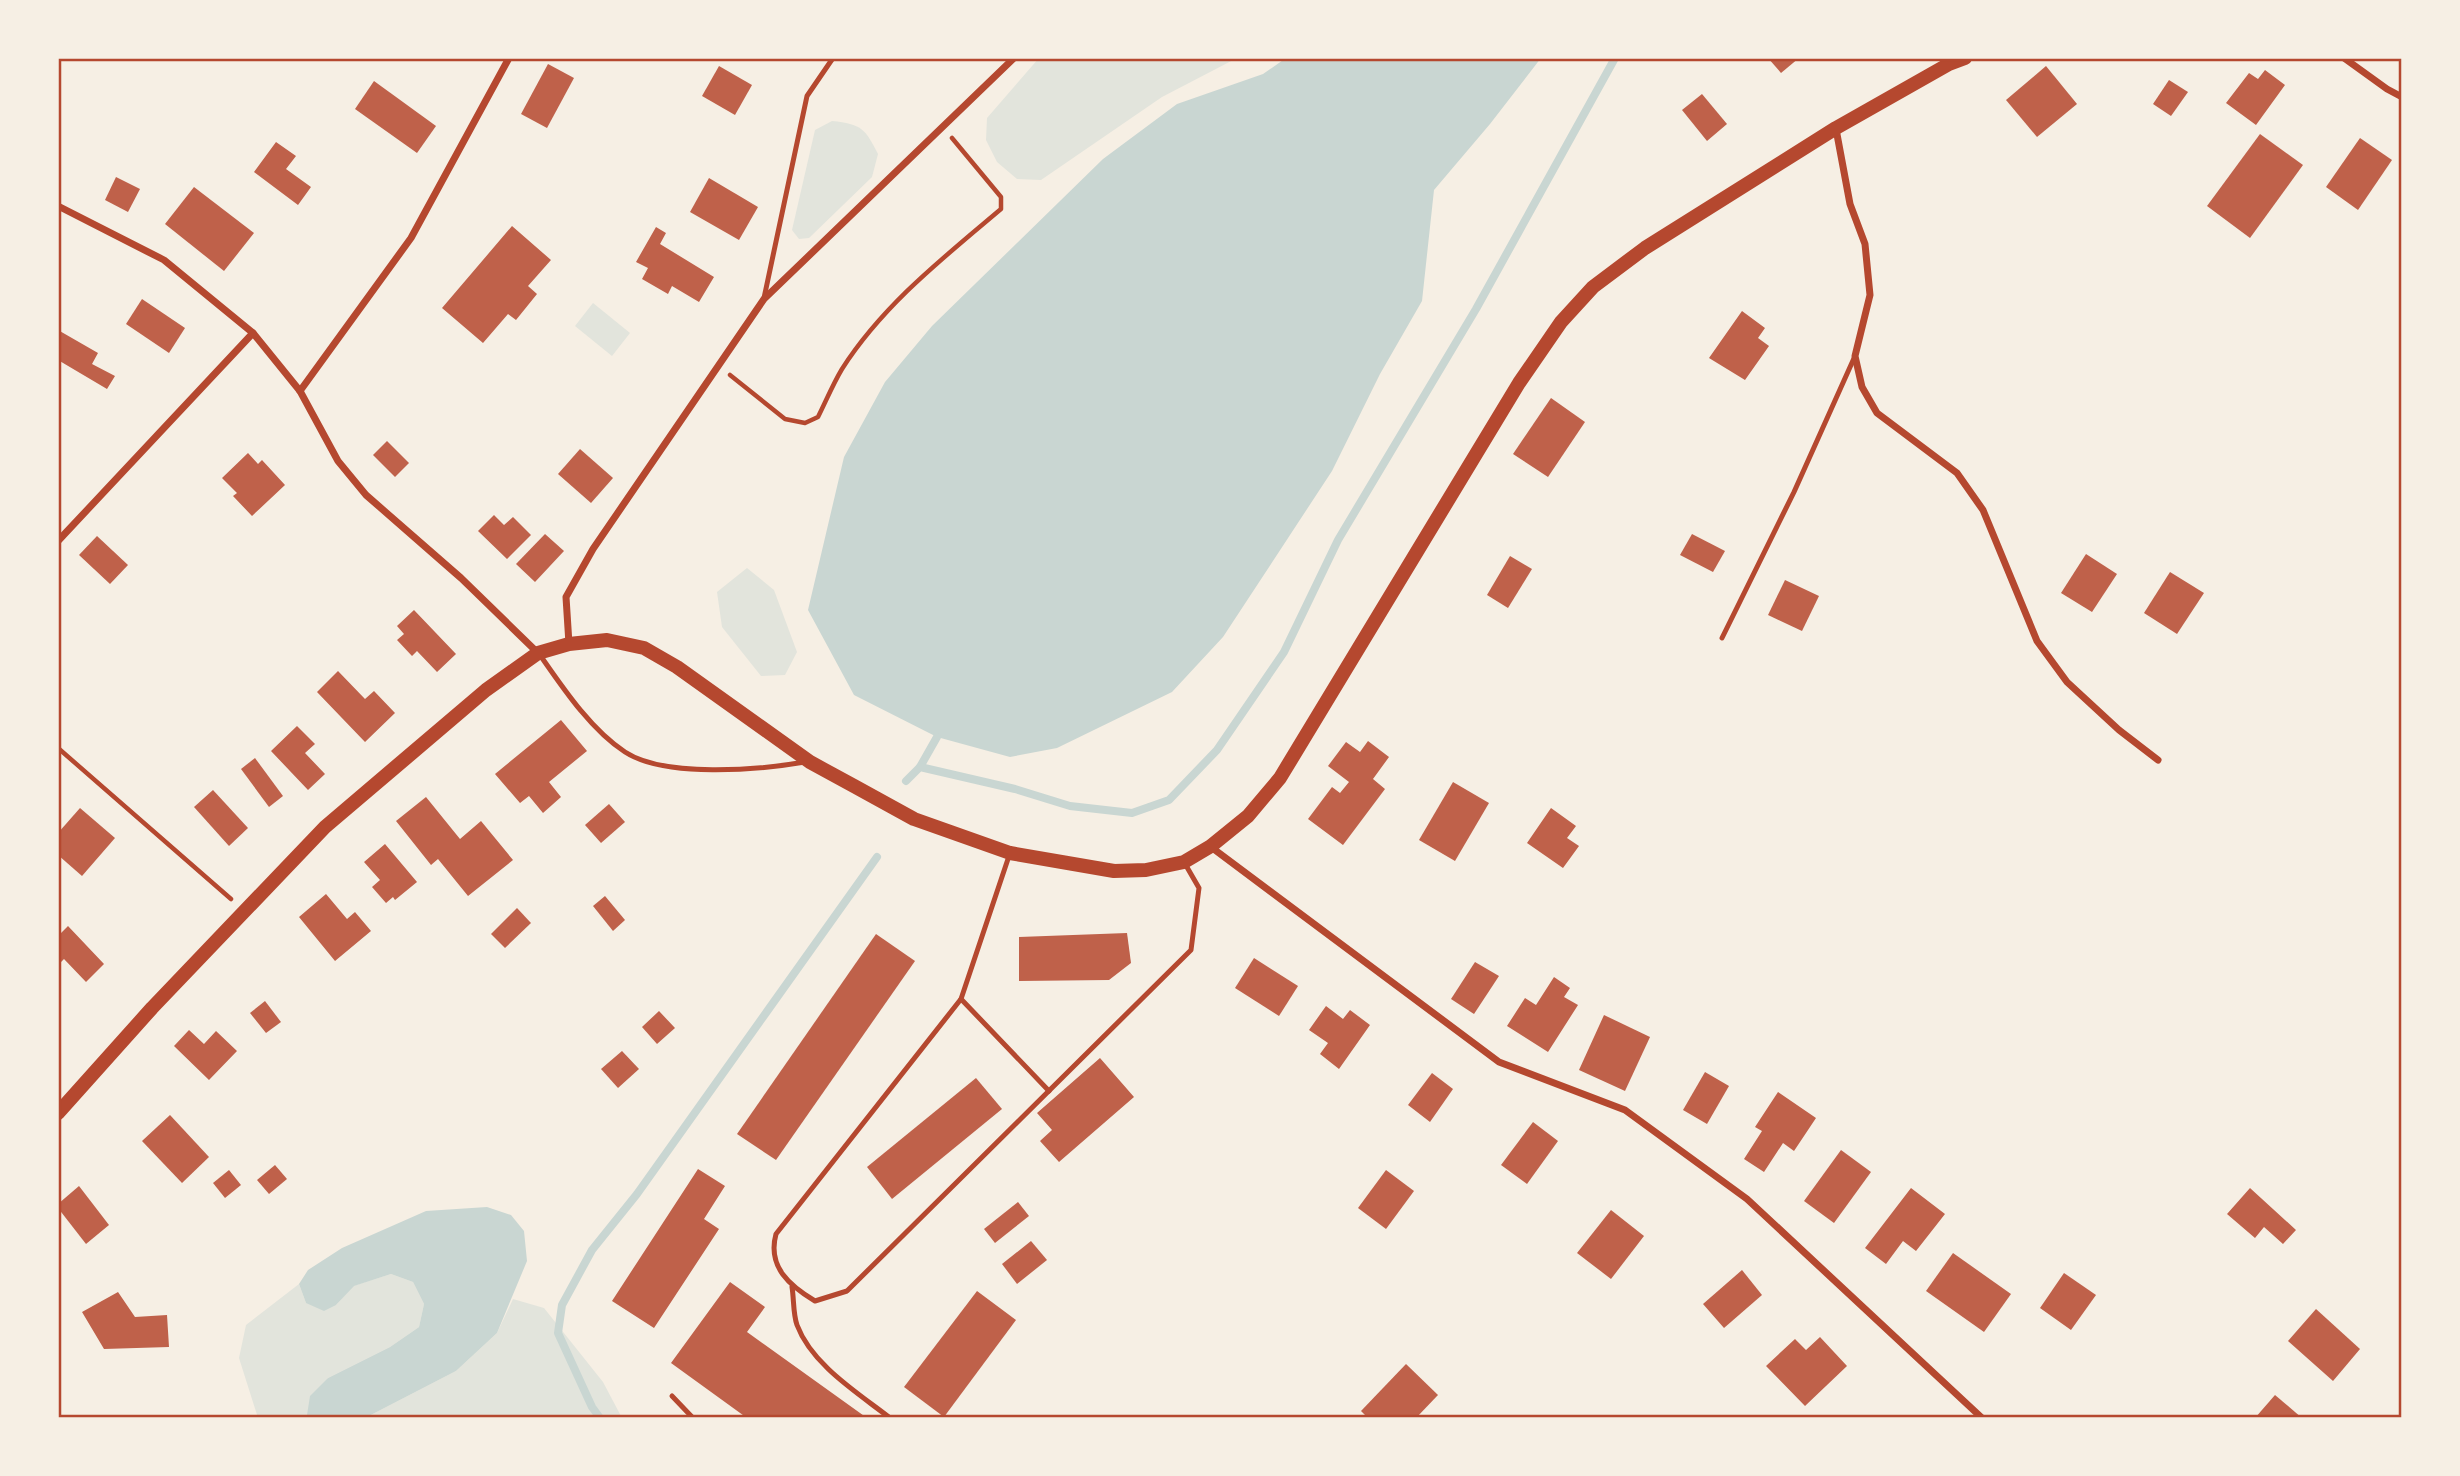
<svg xmlns="http://www.w3.org/2000/svg" width="2460" height="1476" font-family="Barlow,sans-serif">
<style>
.green{fill:#e2e4dc}
.water{fill:#c9d6d2}
.lines{fill:none;stroke-linecap:round;stroke-linejoin:round}
.stream{stroke:#c9d6d2;stroke-width:8}
.building{fill:#bf614a}
.path{stroke:#b5482f;stroke-width:4.5}
.service{stroke:#b5482f;stroke-width:5}
.minor{stroke:#b5482f;stroke-width:7}
.secondary{stroke:#b5482f;stroke-width:14}
.neatline{fill:none;stroke:#b5482f;stroke-width:2.5}
</style>
<rect width="100%" height="100%" fill="#f6efe4"/>
<g class="green">
<path d="M1039,58H1237L1162,97L1041,180L1017,179L997,162L986,140L987,118Z"/>
<path d="M832,121C862,124 865,129 878,154L872,177L809,238L799,239L792,230L815,130Z"/>
<path d="M593,303L630,333L612,356L575,326Z"/>
<path d="M747,568L774,590L797,652L785,675L761,676L722,627L717,592Z"/>
<path d="M391,1274L413,1282L424,1304L419,1327L390,1347L328,1378L307,1415L310,1418H258L239,1358L246,1325L299,1284L306,1303L336,1305L353,1286Z"/>
<path d="M513,1299L544,1308L603,1382L622,1418H365L456,1371L497,1333Z"/>
</g>
<g class="water">
<path d="M1286,58H1541L1490,124L1434,190L1422,301L1380,374L1332,471L1223,637L1172,692L1057,748L1010,757L937,737L854,695L808,610L844,457L885,382L932,326L1103,159L1177,104L1263,74Z"/>
<path d="M487,1207L511,1215L524,1231L527,1261L497,1333L456,1371L365,1418H310L307,1415L310,1396L328,1378L390,1347L419,1327L424,1304L413,1282L391,1274L354,1286L336,1305L324,1311L306,1303L299,1284L308,1270L342,1248L426,1211Z"/>
</g>
<g class="lines">
<g class="stream">
<path d="M920,767L937,737"/>
<path d="M906,781L920,767L1015,789L1070,806L1132,813L1169,800L1217,750L1284,652L1338,540L1476,309L1615,58"/>
<path d="M600,1418L592,1407L558,1333L562,1305L592,1250L637,1194L877,857"/>
</g>
</g>
<g class="building">
<path d="M1768,58H1799L1781,73Z"/>
<path d="M548,64L574,78L547,128L521,114Z"/>
<path d="M719,66L752,85L735,115L702,96Z"/>
<path d="M2046,66L2077,104L2037,137L2006,100Z"/>
<path d="M2265,70L2285,85L2256,125L2226,103L2249,73L2258,79Z"/>
<path d="M2169,80L2188,92L2171,116L2153,104Z"/>
<path d="M374,81L436,126L417,153L355,109Z"/>
<path d="M1702,94L1727,124L1707,141L1682,110Z"/>
<path d="M2260,134L2303,165L2250,238L2207,206Z"/>
<path d="M2360,138L2392,160L2358,210L2326,187Z"/>
<path d="M276,142L296,156L286,169L311,187L298,205L254,172Z"/>
<path d="M116,177L140,189L128,212L105,200Z"/>
<path d="M709,178L758,207L739,240L690,212Z"/>
<path d="M194,187L254,233L224,271L165,224Z"/>
<path d="M512,226L551,260L528,286L537,294L516,320L508,314L483,343L442,308Z"/>
<path d="M656,227L666,233L660,244L714,277L699,302L672,286L668,294L642,279L648,268L636,262Z"/>
<path d="M142,299L185,328L169,353L126,324Z"/>
<path d="M1742,311L1765,328L1758,338L1769,346L1745,380L1709,358Z"/>
<path d="M58,330L98,353L92,364L115,376L107,389L58,360Z"/>
<path d="M1551,398L1585,422L1548,477L1513,454Z"/>
<path d="M387,441L409,463L395,477L373,455Z"/>
<path d="M580,449L613,478L591,503L558,474Z"/>
<path d="M248,453L258,464L262,460L285,485L252,516L233,496L237,493L222,478Z"/>
<path d="M494,515L504,525L513,517L531,535L507,559L478,531Z"/>
<path d="M545,534L564,551L535,582L516,564Z"/>
<path d="M1692,534L1725,551L1713,572L1680,555Z"/>
<path d="M97,536L128,565L110,584L79,555Z"/>
<path d="M2086,554L2117,574L2092,612L2061,593Z"/>
<path d="M1510,556L1532,569L1508,608L1487,595Z"/>
<path d="M2170,572L2204,593L2177,634L2144,613Z"/>
<path d="M1785,580L1819,596L1802,631L1768,615Z"/>
<path d="M414,610L456,654L437,672L417,651L412,656L397,640L404,634L397,626Z"/>
<path d="M338,671L365,699L374,691L395,713L365,742L317,692Z"/>
<path d="M561,720L587,751L549,782L561,797L543,813L529,796L520,803L495,774Z"/>
<path d="M297,726L315,744L305,753L325,774L308,790L271,751Z"/>
<path d="M1368,741L1389,757L1373,779L1385,789L1343,845L1308,819L1332,787L1340,793L1349,782L1328,766L1346,742L1360,752Z"/>
<path d="M255,758L283,796L269,807L241,769Z"/>
<path d="M1453,782L1489,803L1455,861L1419,840Z"/>
<path d="M213,790L248,828L229,846L194,807Z"/>
<path d="M426,797L460,839L481,821L513,860L468,896L438,859L431,865L396,821Z"/>
<path d="M609,804L625,822L601,843L585,825Z"/>
<path d="M80,808L115,838L82,876L58,855V833Z"/>
<path d="M1551,808L1576,826L1567,838L1579,846L1563,868L1527,843Z"/>
<path d="M385,844L417,882L395,900L393,897L386,903L372,887L380,880L364,862Z"/>
<path d="M326,894L347,919L355,912L371,931L335,961L299,917Z"/>
<path d="M605,896L625,920L613,931L593,906Z"/>
<path d="M517,908L531,923L505,948L491,934Z"/>
<path d="M68,926L104,964L86,982L64,959L58,965V936Z"/>
<path d="M1127,933L1131,963L1109,980L1019,981V937Z"/>
<path d="M876,934L915,961L776,1160L737,1134Z"/>
<path d="M1254,958L1298,986L1279,1016L1235,988Z"/>
<path d="M1475,962L1499,976L1474,1014L1451,999Z"/>
<path d="M1554,977L1570,988L1564,997L1578,1005L1548,1052L1507,1026L1525,998L1536,1005Z"/>
<path d="M265,1001L281,1022L266,1033L250,1013Z"/>
<path d="M1326,1006L1343,1019L1350,1010L1370,1025L1339,1069L1320,1054L1328,1043L1309,1030Z"/>
<path d="M659,1011L675,1028L657,1044L642,1027Z"/>
<path d="M1604,1015L1650,1037L1625,1091L1579,1070Z"/>
<path d="M189,1030L204,1044L216,1031L237,1051L209,1080L174,1046Z"/>
<path d="M622,1051L639,1069L618,1088L601,1069Z"/>
<path d="M1100,1058L1134,1097L1059,1162L1040,1141L1052,1130L1037,1113Z"/>
<path d="M1705,1072L1729,1086L1707,1124L1683,1110Z"/>
<path d="M1432,1073L1453,1089L1430,1122L1408,1105Z"/>
<path d="M976,1078L1002,1109L892,1199L867,1167Z"/>
<path d="M1778,1092L1816,1118L1794,1151L1783,1143L1764,1172L1744,1159L1762,1131L1755,1127Z"/>
<path d="M170,1115L209,1157L182,1183L142,1141Z"/>
<path d="M1533,1122L1558,1141L1527,1184L1501,1165Z"/>
<path d="M1841,1150L1871,1172L1834,1223L1804,1201Z"/>
<path d="M275,1165L287,1179L269,1194L257,1180Z"/>
<path d="M698,1169L725,1186L704,1219L719,1229L654,1328L612,1301Z"/>
<path d="M229,1170L241,1185L225,1198L213,1183Z"/>
<path d="M1386,1170L1414,1191L1386,1229L1358,1208Z"/>
<path d="M79,1186L109,1225L86,1244L58,1208V1204Z"/>
<path d="M1911,1188L1945,1214L1916,1251L1903,1241L1886,1264L1865,1248Z"/>
<path d="M2250,1188L2296,1230L2283,1244L2264,1227L2255,1238L2227,1214Z"/>
<path d="M1018,1202L1029,1216L995,1243L984,1229Z"/>
<path d="M1611,1210L1644,1236L1611,1279L1577,1253Z"/>
<path d="M1031,1241L1047,1260L1017,1284L1002,1264Z"/>
<path d="M1953,1253L2011,1294L1984,1332L1926,1291Z"/>
<path d="M1742,1270L1762,1295L1724,1328L1703,1304Z"/>
<path d="M2064,1273L2096,1295L2071,1330L2040,1308Z"/>
<path d="M730,1282L765,1307L747,1332L867,1418H747L671,1363Z"/>
<path d="M977,1291L1016,1320L944,1417L904,1387Z"/>
<path d="M118,1292L135,1317L167,1315L169,1347L104,1349L82,1312Z"/>
<path d="M2316,1309L2360,1349L2333,1381L2288,1341Z"/>
<path d="M1820,1337L1847,1366L1805,1406L1766,1366L1795,1339L1806,1350Z"/>
<path d="M1406,1364L1438,1395L1416,1418H1368L1361,1411Z"/>
<path d="M2275,1395L2302,1418H2255Z"/>
</g>
<g class="lines">
<g class="path">
<path d="M730,375L785,419L805,423L818,417C826,401 833,384 842,369C883,305 943,258 1001,209V197L952,138"/>
<path d="M58,748L231,899"/>
</g>
<g class="service">
<path d="M764,298L807,96L833,58"/>
<path d="M1722,638L1794,492L1855,356"/>
<path d="M540,655C563,688 591,730 625,752C665,778 758,770 805,762"/>
<path d="M1010,853L961,999L776,1234C767,1267 790,1286 815,1301L847,1291L1191,950L1199,888L1184,862"/>
<path d="M961,999L1049,1091"/>
<path d="M792,1287C794,1299 793,1314 797,1325C812,1365 858,1393 890,1418"/>
<path d="M672,1396L693,1418"/>
</g>
<g class="minor">
<path d="M2344,58L2387,89L2402,97"/>
<path d="M1836,129L1850,204L1865,244L1870,295L1855,356L1862,387L1877,413L1957,473L1983,510L2037,641L2067,682L2119,730L2158,760"/>
<path d="M58,206L164,260L253,333L300,391L338,461L366,495L461,578L538,653"/>
<path d="M300,391L411,238L509,58"/>
<path d="M58,541L253,333"/>
<path d="M569,644L566,597L593,549L764,299L1014,58"/>
<path d="M1211,847L1499,1062L1625,1110L1747,1199L1982,1418"/>
</g>
<path class="secondary" d="M58,1113L152,1008L325,827L486,690L538,653L569,644L607,640L644,648L677,667L810,762L854,786L914,819L1010,853L1114,871L1146,870L1184,862L1211,846L1248,816L1280,778L1519,383L1561,322L1593,287L1645,248L1836,128L1949,64L1965,58"/>
</g>
<rect width="2460" height="1476" fill="none" stroke="#f6efe4" stroke-width="119"/>
<rect x="60" y="60" width="2340" height="1356" class="neatline"/>
</svg>
